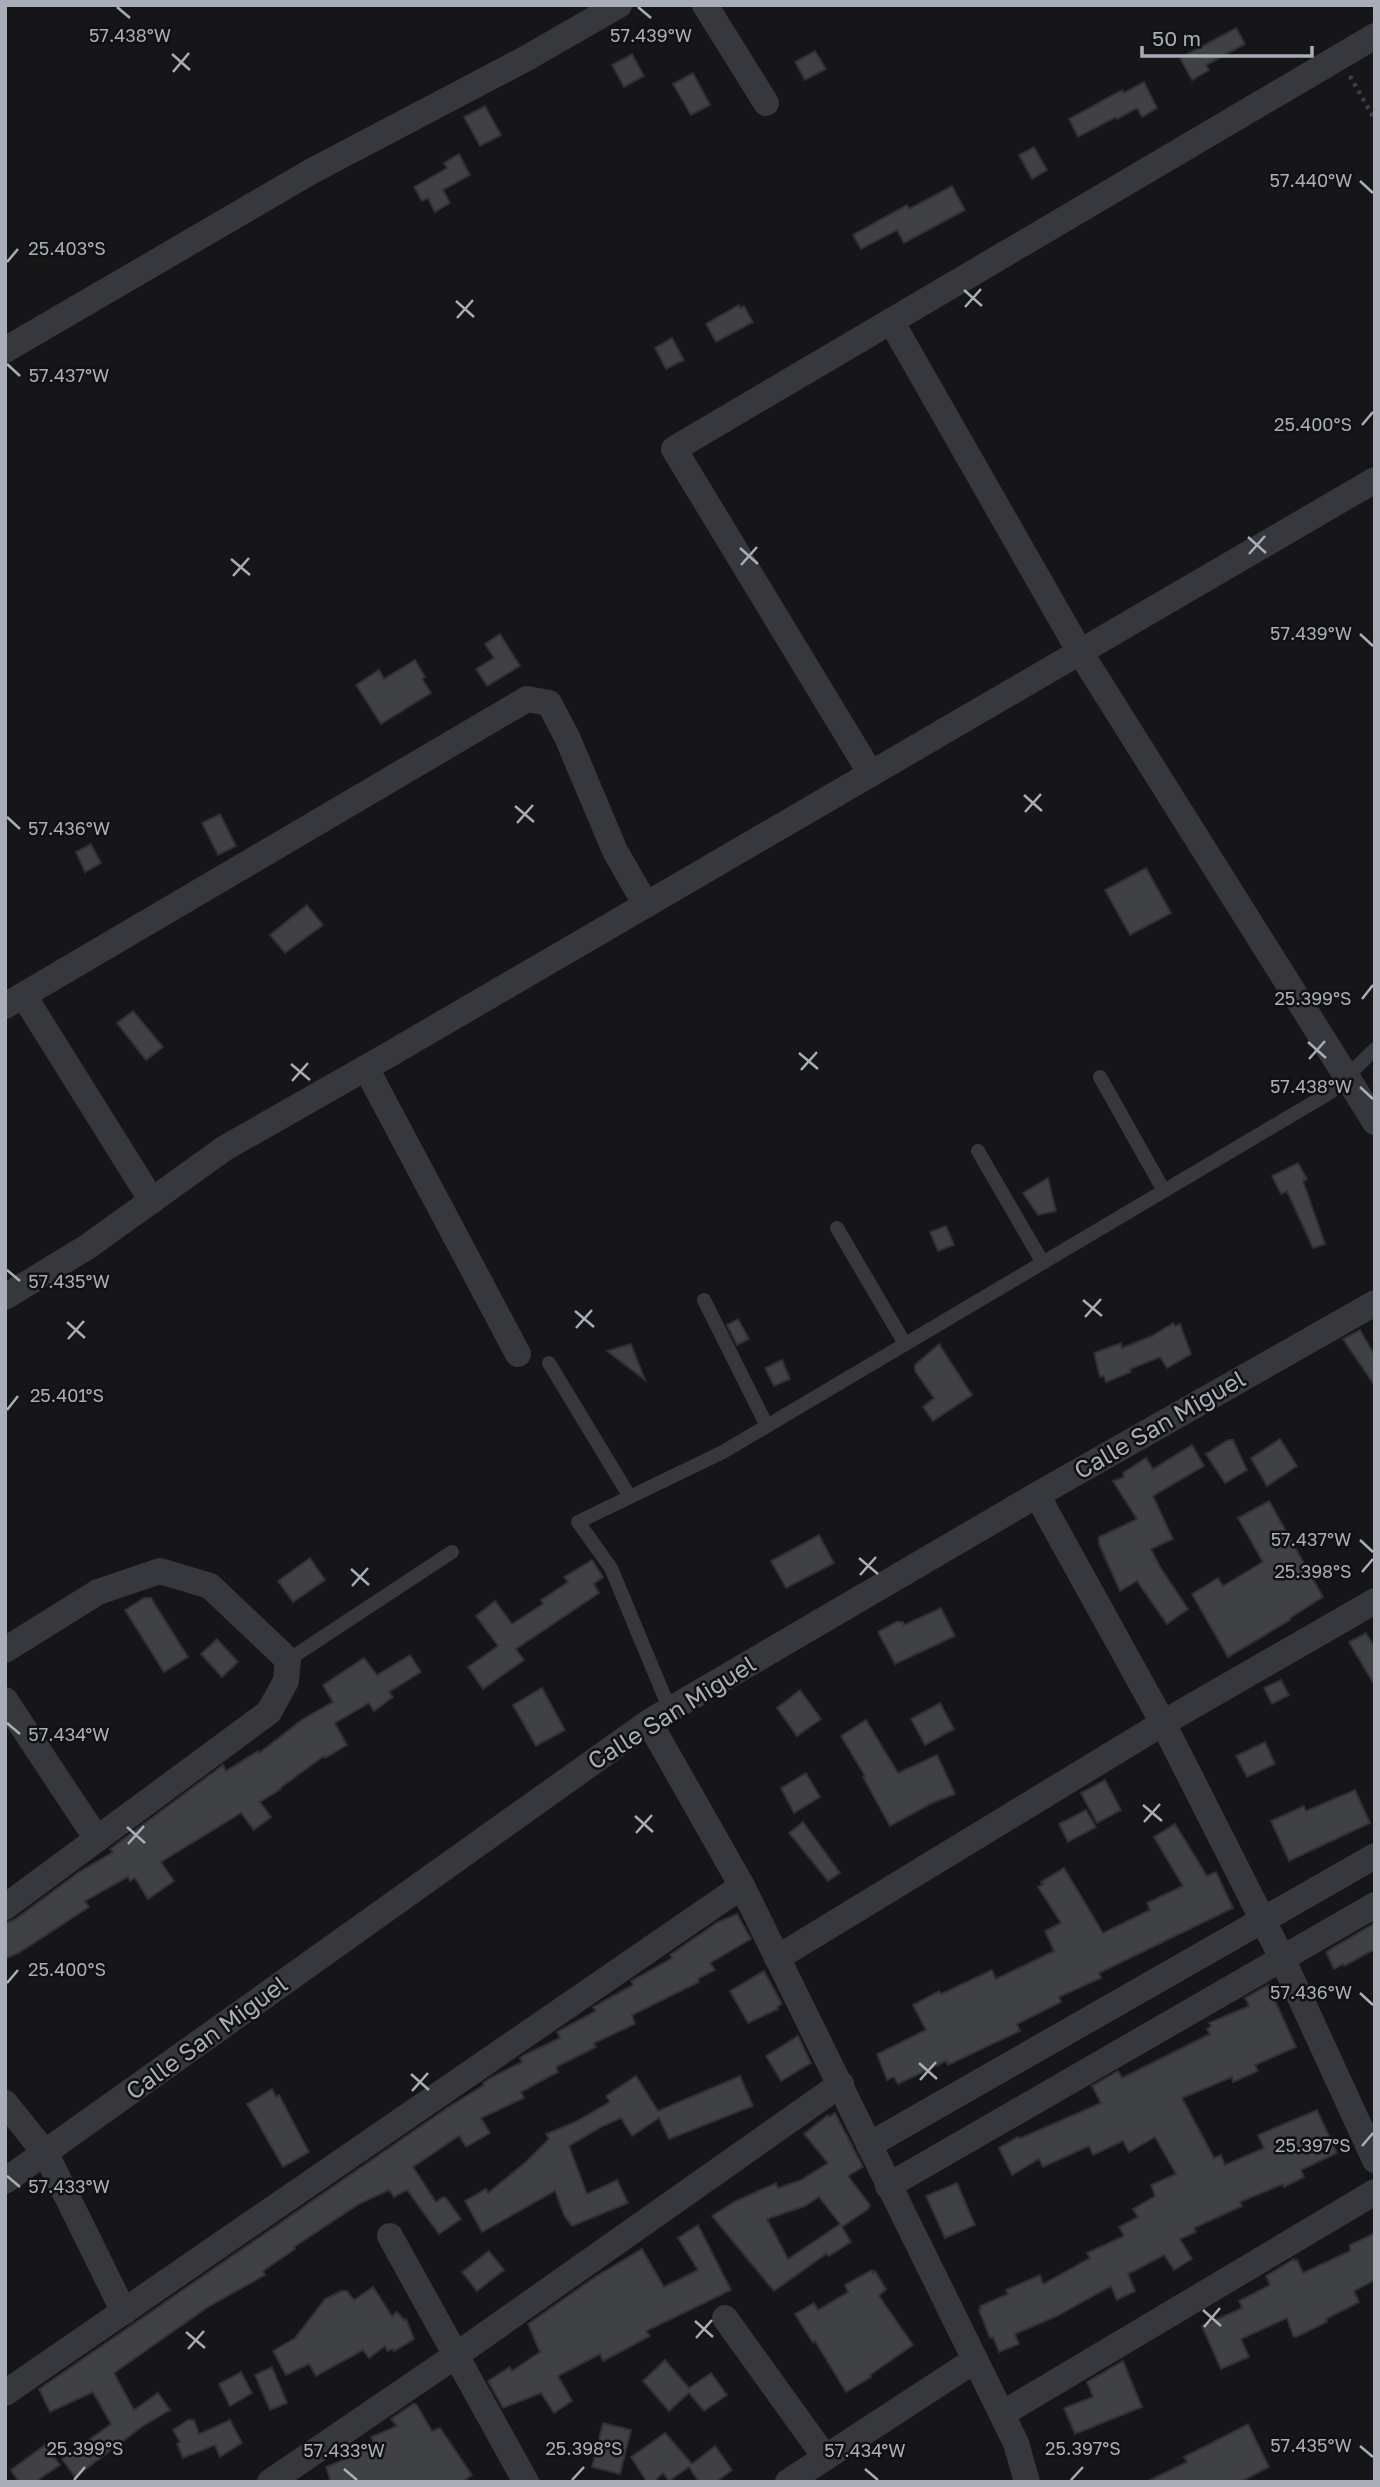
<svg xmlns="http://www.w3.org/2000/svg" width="1380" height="2487" font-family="'Golos Text',sans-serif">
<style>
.building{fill:#404145;stroke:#303034;stroke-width:2;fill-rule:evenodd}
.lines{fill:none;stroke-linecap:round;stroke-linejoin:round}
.path{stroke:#3d3f44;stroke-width:4.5;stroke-dasharray:3.5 5;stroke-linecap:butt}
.service{stroke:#37383d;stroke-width:14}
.minor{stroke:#37383d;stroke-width:26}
.ticks{fill:none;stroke:#a8adb8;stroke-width:2.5}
.labels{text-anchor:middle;stroke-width:5;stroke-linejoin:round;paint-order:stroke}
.street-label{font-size:24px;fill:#a8adb8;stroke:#111113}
.ticks-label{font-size:18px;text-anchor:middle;fill:#a8adb8;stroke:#111113;stroke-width:5;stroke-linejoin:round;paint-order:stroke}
</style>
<rect width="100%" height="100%" fill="#161618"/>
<g class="building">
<path d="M1236,28L1245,44L1206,65L1209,70L1192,80L1180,58Z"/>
<path d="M815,51L826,69L805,80L795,62Z"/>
<path d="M632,54L644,76L624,87L612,65Z"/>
<path d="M693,73L710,105L691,115L673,84Z"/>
<path d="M1144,82L1157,108L1142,117L1137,108L1117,119L1116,117L1078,137L1069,119L1122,90L1124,93Z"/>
<path d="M485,106L501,135L480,146L464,117Z"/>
<path d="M1034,147L1047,170L1032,179L1019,155Z"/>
<path d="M459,154L470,175L443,190L450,203L435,212L428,198L422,201L414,187L447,168L444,163Z"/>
<path d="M952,186L965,210L904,243L897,230L861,249L853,235L907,205L909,209Z"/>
<path d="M739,305L740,308L744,306L753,322L716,342L706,324Z"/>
<path d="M672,338L684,360L666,369L655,348Z"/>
<path d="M500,634L520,666L487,686L476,669L494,658L485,644Z"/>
<path d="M415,660L425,677L422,679L431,693L381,724L356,685L379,670L384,679Z"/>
<path d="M220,814L236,846L218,855L202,823Z"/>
<path d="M91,844L101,863L85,872L76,852Z"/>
<path d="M1146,868L1171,913L1130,935L1105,890Z"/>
<path d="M307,905L323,925L285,953L270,935Z"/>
<path d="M133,1011L163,1047L146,1060L117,1023Z"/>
<path d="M1298,1163L1307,1179L1303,1181L1325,1244L1313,1248L1287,1191L1281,1194L1272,1176Z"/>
<path d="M1048,1178L1056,1211L1038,1215L1023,1193Z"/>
<path d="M946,1226L954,1245L938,1251L930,1232Z"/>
<path d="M738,1319L749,1339L737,1345L727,1325Z"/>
<path d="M1173,1323L1175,1326L1180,1324L1191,1354L1167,1368L1160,1357L1130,1369L1131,1372L1106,1382L1104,1376L1100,1377L1094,1353L1121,1343L1122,1348L1152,1336Z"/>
<path d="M1360,1330L1375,1356V1386L1343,1339Z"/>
<path d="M631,1344L645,1380L607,1351Z"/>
<path d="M939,1344L972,1395L933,1421L923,1407L934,1398L915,1371V1365Z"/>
<path d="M782,1360L790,1379L774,1386L765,1368Z"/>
<path d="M1280,1439L1297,1466L1267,1486L1251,1458Z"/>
<path d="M1228,1440H1233L1247,1470L1225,1483L1206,1454Z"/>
<path d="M1192,1445L1204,1466L1153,1496L1173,1539L1151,1549L1160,1567L1188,1609L1167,1624L1137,1581L1120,1591L1099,1544V1537L1137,1519L1113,1481L1124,1477L1123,1473L1146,1458L1153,1469Z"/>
<path d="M1269,1501L1323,1597L1290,1618V1620L1228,1657L1192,1594L1218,1578L1223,1586L1263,1562L1238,1518Z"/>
<path d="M819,1535L834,1563L786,1588L771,1561Z"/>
<path d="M310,1558L325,1580L293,1602L278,1581Z"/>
<path d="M592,1560L603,1577L594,1584L599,1593L516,1649L524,1660L483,1689L468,1667L498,1646L476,1616L495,1601L512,1624L543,1604L541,1600L568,1582L564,1577Z"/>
<path d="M144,1598H151L188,1657L164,1672L125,1610Z"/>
<path d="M941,1608L955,1636L895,1664L878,1632L896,1622H903L904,1625Z"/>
<path d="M1366,1633L1375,1648V1686L1349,1642Z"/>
<path d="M217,1639L238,1662L222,1677L201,1654Z"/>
<path d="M410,1655L421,1672L389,1692L393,1697L374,1711L369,1703L335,1723L347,1745L325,1758L324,1756L280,1788L281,1789L260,1802L271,1817L254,1830L241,1813L161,1862L174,1881L148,1899L135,1878L130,1881L128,1877L85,1901L89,1907L20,1952L5,1959V1923L14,1920L79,1872L113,1852L110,1849L223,1765L226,1771L258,1751L259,1753L303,1719L333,1702L323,1685L364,1658L377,1675Z"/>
<path d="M1281,1680L1289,1695L1272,1704L1264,1688Z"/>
<path d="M542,1688L565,1730L536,1746L513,1705Z"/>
<path d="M800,1690L821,1719L797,1736L777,1708Z"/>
<path d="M940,1703L954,1729L925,1745L911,1719Z"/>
<path d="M866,1720L898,1773L937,1755L955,1794L930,1804L890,1826L863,1777L865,1776L841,1736Z"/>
<path d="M1265,1742L1275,1764L1247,1777L1236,1756Z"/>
<path d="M806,1773L820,1797L794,1813L781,1788Z"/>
<path d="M1105,1780L1121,1810L1097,1823L1081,1793Z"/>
<path d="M1355,1790L1370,1823L1289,1861L1271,1821L1304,1806L1306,1811Z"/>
<path d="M1086,1810L1096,1827L1068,1842L1059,1824Z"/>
<path d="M803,1822L840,1873L828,1881L789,1833Z"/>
<path d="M1175,1824L1207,1876L1216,1872L1233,1908L1099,1973L1101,1978L1059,1997L1061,2002L1017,2024L1020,2031L948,2065L946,2061L898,2084L894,2077L887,2080L877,2054L926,2030L913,2005L939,1991L941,1994L992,1970L996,1979L1054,1951L1045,1931L1061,1923L1038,1887L1043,1884L1041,1882L1064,1868L1103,1933L1150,1910L1147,1903L1183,1886L1154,1837Z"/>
<path d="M737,1914L751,1939L710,1963L715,1970L698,1979L699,1982L632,2015L635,2024L594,2043L596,2047L556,2067L558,2072L521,2092L524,2098L481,2118L490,2133L466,2147L459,2136L413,2167L436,2202L443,2197L446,2198L461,2219L439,2234L407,2190L394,2197L389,2190L359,2204L294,2247L295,2249L263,2271L265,2275L208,2307L114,2373L134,2410L158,2393L170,2410L143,2426L75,2477L62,2459L111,2424L93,2392L50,2412L39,2389L450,2106L484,2085L483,2083L492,2077L522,2062L520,2058L524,2055L560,2038L557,2032L596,2011L593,2007L633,1985L631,1981L633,1980L672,1958L670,1955L718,1922Z"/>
<path d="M1375,1923V1949L1344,1966L1343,1964L1334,1969L1326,1952Z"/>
<path d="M764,1971L782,2004L777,2007L778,2009L748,2023L730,1991Z"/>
<path d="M1268,1985L1296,2047L1255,2065L1258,2071L1233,2082L1232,2077L1182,2098L1214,2158L1221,2155L1225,2165L1264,2148L1258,2135L1317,2110L1337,2153L1301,2170L1304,2177L1284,2187L1283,2184L1240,2202L1242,2206L1194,2228L1196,2232L1180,2239L1192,2259L1174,2270L1164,2255L1128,2274L1135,2291L1117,2300L1111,2286L1057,2316L1015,2334L1019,2344L999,2352L993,2337L990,2338L979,2310L981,2309L980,2306L1008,2294L1006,2290L1040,2275L1043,2284L1090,2258L1087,2253L1124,2236L1119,2227L1138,2217L1133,2209L1155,2196L1151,2185L1176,2174L1155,2137L1129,2152L1123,2141L1093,2155L1089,2146L1043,2167L1039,2159L1012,2175L999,2148L1017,2137L1021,2138L1101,2103L1092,2086L1118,2071L1122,2078L1210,2034L1207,2029L1211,2026L1209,2023L1249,2006L1245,1998Z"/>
<path d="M798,2036L811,2063L781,2081L766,2056Z"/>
<path d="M636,2076L658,2111L740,2076L753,2106L669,2139L659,2118L632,2136L621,2118L603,2126L569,2146L587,2194L617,2180L628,2203L572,2226L564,2215L555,2191L482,2232L465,2201L486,2189L488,2193L527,2161L549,2139L546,2134L575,2122L610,2102L606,2096Z"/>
<path d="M272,2089L276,2097L279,2095L309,2152L283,2167L247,2104Z"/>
<path d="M835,2113L863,2167L848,2176L870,2205L868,2209L842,2227L851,2242L829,2256L826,2254L774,2291L712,2216L734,2202L776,2183L778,2188L801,2180L828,2163L804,2134L828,2115L829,2117ZM819,2197L840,2224L788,2259L767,2219L805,2206Z"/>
<path d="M957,2183L975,2225L945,2238L926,2196Z"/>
<path d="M698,2225L731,2290L646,2331L650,2336L603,2361L600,2354L558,2376L572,2401L554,2413L541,2393L503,2408L488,2381L510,2367L512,2371L540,2352L528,2324L595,2277L642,2249L664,2287L698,2270L678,2238Z"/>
<path d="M1375,2233V2280L1354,2291L1359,2302L1326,2319L1327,2322L1296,2337L1293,2336L1287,2318L1241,2339L1249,2357L1221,2369L1202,2326L1242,2308L1239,2301L1270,2285L1266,2276L1294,2259L1295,2261L1297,2260L1303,2273L1350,2251V2245Z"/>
<path d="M489,2251L504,2270L477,2291L462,2272Z"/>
<path d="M872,2270L873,2273L875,2271L886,2289L879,2296L913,2345L870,2375L871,2377L846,2392L815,2341L813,2343L795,2314L814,2303L818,2310L848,2292L845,2285Z"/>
<path d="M373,2287L392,2316L397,2312L404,2320L406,2319L414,2339L394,2351L393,2349L387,2351L385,2346L369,2358L363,2350L316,2376L309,2364L286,2375L273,2351L295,2338L325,2299L341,2291H347L354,2300Z"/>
<path d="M665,2360L689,2388L711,2373L727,2395L704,2411L689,2393L669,2411L643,2381Z"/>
<path d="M1123,2361L1142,2407L1075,2434L1064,2408L1093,2397L1087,2382Z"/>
<path d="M272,2367L287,2403L270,2410L255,2375Z"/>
<path d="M241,2372L252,2393L230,2406L219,2384Z"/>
<path d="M413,2404H416L432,2431L440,2428L472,2475L462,2482H331L326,2467L353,2456L352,2453L375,2445L371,2437L397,2426L391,2419Z"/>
<path d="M188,2420H194L199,2434L230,2420L242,2443L220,2457L215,2445L183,2458L177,2444L180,2442L173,2430Z"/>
<path d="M603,2423L631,2430L620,2474L592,2467Z"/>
<path d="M1248,2424L1269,2467L1240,2482H1146L1187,2462L1184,2457Z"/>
<path d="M665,2433L692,2464L715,2446L732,2470L716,2482H699L689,2467L669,2481L663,2473L654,2482H647L631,2457Z"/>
<path d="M45,2445L60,2465L35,2482H19L11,2470Z"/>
</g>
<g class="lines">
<path class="path" d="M1350,76L1375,120"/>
<g class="service">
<path d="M1100,1077L1164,1191"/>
<path d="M978,1151L1043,1263"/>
<path d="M837,1228L905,1344"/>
<path d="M704,1300L767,1426"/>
<path d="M549,1363L630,1497"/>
<path d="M288,1660L452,1552"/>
<path d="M670,1710L611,1568L578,1522L723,1452L1331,1092L1375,1049"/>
</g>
<g class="minor">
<path d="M705,5L766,103"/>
<path d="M891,321L1080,652L1375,1122"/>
<path d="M5,350L312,171L525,59L619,5"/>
<path d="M871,774L674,449L1375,36"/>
<path d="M24,996L152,1201"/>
<path d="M5,1006L527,699L549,703L567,737L615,851L646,905"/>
<path d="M366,1068L518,1354"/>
<path d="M5,1297L87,1247L225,1148L390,1054L1375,480"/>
<path d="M1037,1495L1163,1723L1282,1958L1375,2160"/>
<path d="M5,1650L98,1592L160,1571L210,1586L288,1660L286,1681L269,1712L5,1907"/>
<path d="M5,1700L97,1839"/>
<path d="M649,1722L742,1886L1016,2443L1027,2482"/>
<path d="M777,1958L1163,1723L1375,1601"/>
<path d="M5,2103L46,2154L124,2312"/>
<path d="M869,2145L1375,1856"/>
<path d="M5,2181L649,1722L1037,1495L1375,1303"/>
<path d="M888,2186L1375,1905"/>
<path d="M390,2236L526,2482"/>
<path d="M725,2318L825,2457"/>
<path d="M5,2393L742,1886"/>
<path d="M1002,2414L1375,2192"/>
<path d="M270,2482L455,2356L841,2084"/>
<path d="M788,2482L975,2360"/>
</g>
</g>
<path class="ticks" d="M117,7L130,18M638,7L651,18M172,54L190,70M173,72L189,53M1360,181L1373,193M7,262L18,249M964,290L982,306M456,301L474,317M965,307L981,289M457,318L473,300M7,364L20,376M1362,425L1373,412M1248,537L1266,553M740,548L758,564M1249,554L1265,536M231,559L250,575M741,565L757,547M233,576L249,558M1360,634L1373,646M1024,795L1042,811M515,806L534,822M1025,812L1041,794M7,817L20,829M517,823L533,805M1362,999L1373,985M1308,1042L1326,1058M799,1053L818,1069M1309,1059L1325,1041M291,1064L310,1080M801,1070L817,1052M292,1081L308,1063M1360,1087L1373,1099M7,1270L20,1281M1083,1300L1102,1316M575,1311L594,1327M1085,1317L1101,1299M67,1322L85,1338M576,1328L592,1310M68,1339L84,1321M7,1410L18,1396M1360,1540L1373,1552M859,1558L878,1574M351,1569L369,1585M1362,1572L1373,1559M860,1575L876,1557M352,1586L368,1568M7,1723L20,1734M1143,1805L1162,1821M635,1816L653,1832M1144,1822L1160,1804M127,1827L145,1843M636,1833L652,1815M128,1844L144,1826M7,1983L18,1970M1360,1993L1373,2005M919,2063L937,2079M411,2074L429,2090M920,2080L936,2062M412,2091L428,2073M1362,2146L1373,2133M7,2176L20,2187M1203,2310L1221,2326M695,2321L713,2337M1204,2327L1220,2308M186,2332L205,2348M696,2338L712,2320M188,2349L204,2331M1360,2446L1373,2457M344,2469L357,2480M865,2469L878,2480M74,2480L85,2467M572,2480L584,2467M1071,2480L1083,2467"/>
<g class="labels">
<g class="street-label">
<text transform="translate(1160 1425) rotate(-30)" y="8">Calle San Miguel</text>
<text transform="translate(672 1713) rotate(-32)" y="8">Calle San Miguel</text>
<text transform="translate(207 2038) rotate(-36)" y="8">Calle San Miguel</text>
</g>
</g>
<g class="ticks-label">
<text x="130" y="42">57.438°W</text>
<text x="651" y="42">57.439°W</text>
<text x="1311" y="187">57.440°W</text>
<text x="67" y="255">25.403°S</text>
<text x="69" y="382">57.437°W</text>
<text x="1313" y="431">25.400°S</text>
<text x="1311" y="640">57.439°W</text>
<text x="69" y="835">57.436°W</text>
<text x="1313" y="1005">25.399°S</text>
<text x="1311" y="1093">57.438°W</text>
<text x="69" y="1288">57.435°W</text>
<text x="67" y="1402">25.401°S</text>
<text x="1311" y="1546">57.437°W</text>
<text x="1313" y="1578">25.398°S</text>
<text x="69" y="1741">57.434°W</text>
<text x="67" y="1976">25.400°S</text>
<text x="1311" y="1999">57.436°W</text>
<text x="1313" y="2152">25.397°S</text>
<text x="69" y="2193">57.433°W</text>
<text x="1311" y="2452">57.435°W</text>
<text x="85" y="2455">25.399°S</text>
<text x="584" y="2455">25.398°S</text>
<text x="1083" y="2455">25.397°S</text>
<text x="344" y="2457">57.433°W</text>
<text x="865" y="2457">57.434°W</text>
</g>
<rect width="1380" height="2487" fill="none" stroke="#a8adb8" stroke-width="14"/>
<path d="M1142 46v10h170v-10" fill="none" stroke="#a8adb8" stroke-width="3.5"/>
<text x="1152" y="46" font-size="21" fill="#a8adb8" stroke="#111113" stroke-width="5" paint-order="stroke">50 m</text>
</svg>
